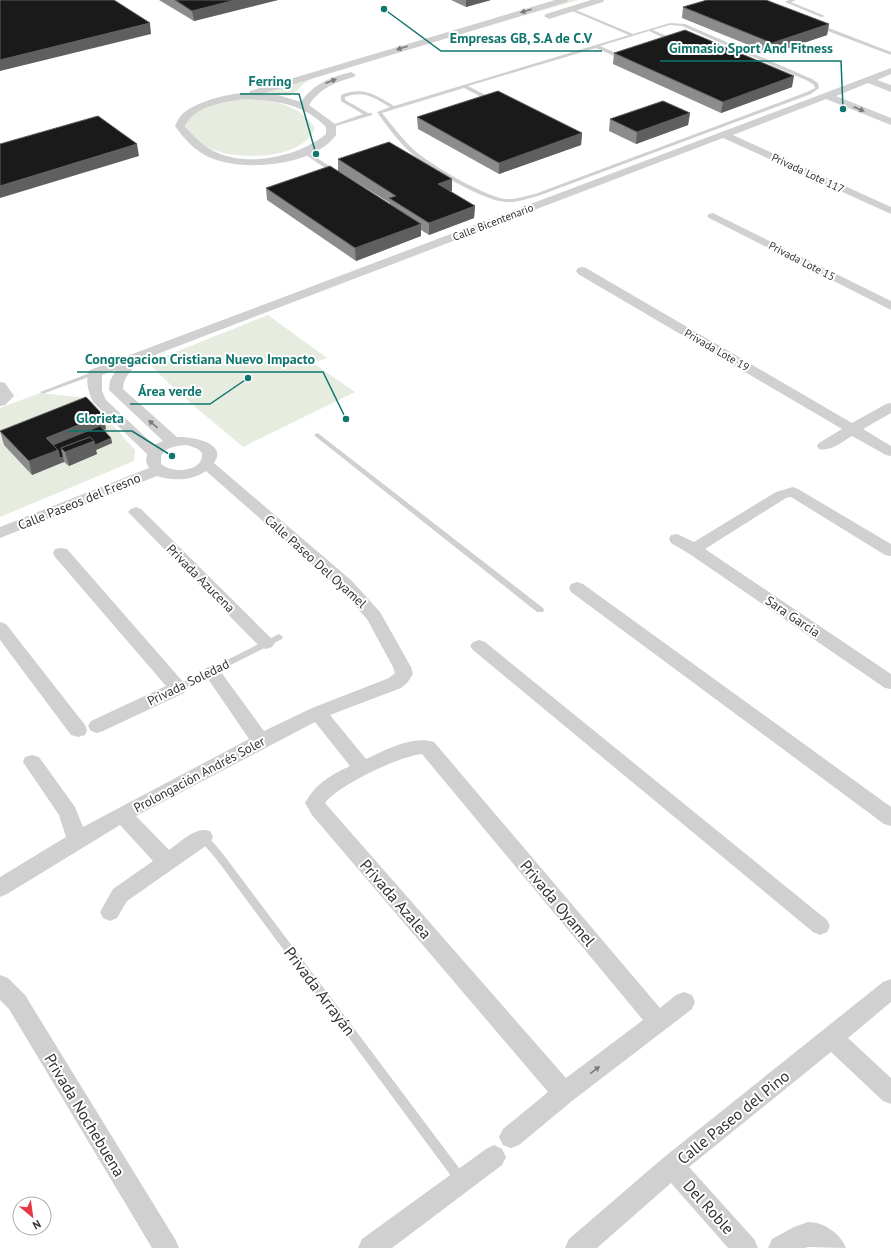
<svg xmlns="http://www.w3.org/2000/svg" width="891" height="1248" font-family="'PT Sans',sans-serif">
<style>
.green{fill:#e6ecdf}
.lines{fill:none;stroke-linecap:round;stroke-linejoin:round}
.lane{fill:#d0d0d0;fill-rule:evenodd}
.street{fill:#d0d0d0;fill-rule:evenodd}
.wall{fill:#8c8c8c}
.shaded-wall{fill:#5f5f5f}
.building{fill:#1a1a1a;stroke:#5f5f5f}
.oneway{fill:#7a7a7a}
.labels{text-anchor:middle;stroke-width:4;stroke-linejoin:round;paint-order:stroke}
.far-street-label{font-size:11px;fill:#333;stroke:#fff}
.street-label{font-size:13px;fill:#333;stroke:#fff}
.near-street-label{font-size:16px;fill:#333;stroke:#fff}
.leader{fill:none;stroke:#0f766e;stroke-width:1.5}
.callout-dot{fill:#0f766e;stroke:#fff;stroke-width:1.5}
.callout-label{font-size:14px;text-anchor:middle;font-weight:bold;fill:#0f766e;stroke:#fff;stroke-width:4;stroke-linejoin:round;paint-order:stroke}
</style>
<rect width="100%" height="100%" fill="#fff"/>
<g class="green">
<path d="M563,0H578L316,76L303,84L297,91L289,96L260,92Z"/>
<path d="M250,98C275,101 300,105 315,128C303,160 240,160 214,150C199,144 192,137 185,124L192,114L214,103Z"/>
<path d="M268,315L327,358L313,363L355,392L243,447L180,394L148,363Z"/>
<path d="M40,393L88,398L135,450L134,461L0,517V408Z"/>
</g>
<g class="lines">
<g class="lane">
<path d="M789,0H796L791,2L825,16L821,17L785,2Z"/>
<path d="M571,8L633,34L670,23L685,24L812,79L818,83L819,88L811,94L538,196C527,199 516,203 505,202C482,200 427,168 410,152C397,140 387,126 377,112L390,107C374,98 364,90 345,97V100L368,113H372V115L333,127L329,126L363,114L341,101V95C364,86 375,95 394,106L629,35L570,10L569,9ZM670,25L682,26L808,81L814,85L815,88L807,92L535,194C525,196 515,200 505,199C485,197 428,163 414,150C402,139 392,125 382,113L464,88L491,102H495V100L468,86L596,48L621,59H625V57L600,46L649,31L672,42H676V40L653,30Z"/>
<path d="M817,25H821L891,52V55L817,27Z"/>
<path d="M303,151H307L339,173L334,174L303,153Z"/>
<path d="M95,371L98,373L97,374L45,393L43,394L40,392Z"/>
<path d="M317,433L319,434L543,608L544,610L543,612H537L315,436L314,435Z"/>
<path d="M279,634L283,637L282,639L181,690H175L174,688L175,686Z"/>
<path d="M203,833L206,834L223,854L465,1176L467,1180L465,1184L461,1186L457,1184L217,860L200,840L198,837L200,834Z"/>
</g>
<g class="street">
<path d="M555,0H568L567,2L261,94L278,95L301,102C313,84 331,77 351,72L356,75L354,77C336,82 320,88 309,105L335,124L336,126V135C314,166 244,172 211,158C196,152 184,139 175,126C178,120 180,115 186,111C199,101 232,92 249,93L250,91ZM245,99C276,101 302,103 326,127V134C300,156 250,167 218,153C205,148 194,137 185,126C195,105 225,102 245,99Z"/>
<path d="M591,0H604L603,2L552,18L549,19L544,16L546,14Z"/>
<path d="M891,68V74L877,80L891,85V92L868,83L836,96L891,118V125L826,99L733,135L891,207V214L723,138L139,361C131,372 124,375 123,389L177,437C189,436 229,442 214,463L352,581L380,612L411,667L413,674L407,683L401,688L330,715L366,759C385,750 413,735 434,742L660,1008L676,995L684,992L692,995L695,1002L692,1009L572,1101L519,1145L511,1148L503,1145L499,1137L503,1129L548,1092L312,815L305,803C316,783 331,775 350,766L315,722L136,816L169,850C181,842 195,826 210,831L213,837L210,843L127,901L117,918L110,921L103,918L100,912L113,889L153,861L120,825L7,894L0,897V877L66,837L59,815L23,762L25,757L32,755L39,757L75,807L83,827L249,739L206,676L203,672L206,668L212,666L218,668L264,731L312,708L389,678L395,673L393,667L367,619L340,589L206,471C192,481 173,481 157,476L0,538V527L149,468L146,462L147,454L93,402C89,393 84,379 90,370ZM116,370L110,381L109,390L163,441L154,445L106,400L102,391V375ZM187,445L198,449L202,453C204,472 172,474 161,464V456C166,446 177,446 187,445ZM422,754L643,1020L566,1078L325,803C338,785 400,756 422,754Z"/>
<path d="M713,213L891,301V310L709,218L707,216L709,214Z"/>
<path d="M582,267L586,268L852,423L886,404L891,403V413L863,429L891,446V456L886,455L852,436C843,441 831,452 819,449L817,446L819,443L842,429L578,274L576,271L578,268Z"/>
<path d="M0,382L5,383L14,396L5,405L0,406Z"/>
<path d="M793,487L798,489L891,544V556L885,555L791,497L786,498L705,549L891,674V689L885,688L688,553L671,543L669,539L671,535L677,534L694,542L776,492Z"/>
<path d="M136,507L141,509L272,639L275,643L272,647L266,649L260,647L131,515L128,512L131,509Z"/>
<path d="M61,548L67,549L184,683L187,688L184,693L103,731L97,733L91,731L88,726L91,721L166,686L55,557L53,553L55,549Z"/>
<path d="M577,582L583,584L891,807V826L884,824L571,592L569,588L571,584Z"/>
<path d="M0,622L6,624L85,725L87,730L85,735L78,737L71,735L0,640Z"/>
<path d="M479,640L485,642L827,920L830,926L827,932L820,935L813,932L473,650L470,646L473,642Z"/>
<path d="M0,975L8,978L25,995L175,1239L179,1248H152L9,1009L0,1000Z"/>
<path d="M891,979V1002L848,1038L891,1078V1104L883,1101L831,1052L689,1167L754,1239L758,1248H728L671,1183L597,1248H565L569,1239L663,1158L883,982Z"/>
<path d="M494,1145L502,1149L506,1157L502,1165L392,1248H358L362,1239L486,1149Z"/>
<path d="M808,1222C824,1222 840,1233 846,1248L808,1247L805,1248H768L772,1239L794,1227Z"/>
</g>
</g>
<g class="wall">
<path d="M159,0H278L194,21Z"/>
<path d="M451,0H491L466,7Z"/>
<path d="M683,7L829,24L827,35L771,54L682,18Z"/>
<path d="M614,53L792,87L721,113L613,64Z"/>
<path d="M690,113L688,125L636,144L609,131L610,119Z"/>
<path d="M417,117L582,133L581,145L499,174L418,129Z"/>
<path d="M338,159L452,191H450L475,206L474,218L429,235L421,230V236L356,261L267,200L266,188L390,204V203L338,171Z"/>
<path d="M103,415L106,429L103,430L111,438L112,443L96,450L97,454L69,466L64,462L32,475L4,445L0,431Z"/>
</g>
<g class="shaded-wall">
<path d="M235,0H278L194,21L192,11Z"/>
<path d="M466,0H491L466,7Z"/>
<path d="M150,23L151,34L0,71V60Z"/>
<path d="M829,24L827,35L771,54L772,43Z"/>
<path d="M794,76L792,87L721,113L723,102Z"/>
<path d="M690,113L688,125L636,144L637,132Z"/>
<path d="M582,133L581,145L499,174V163Z"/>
<path d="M137,144L139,156L0,198V186Z"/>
<path d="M452,179V191L438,196V184Z"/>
<path d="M475,206L474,218L429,235V223Z"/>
<path d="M421,224V236L356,261L355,248Z"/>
<path d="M103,415L106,429L52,450L46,438Z"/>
<path d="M111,438L112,443L96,450L97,454L69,466L65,452L94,441Z"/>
<path d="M58,450L61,463L32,475L29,461Z"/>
<path d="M63,457L64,462L61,463L60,459Z"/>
</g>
<g class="building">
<path d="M0,0H114L150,23L0,60Z"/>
<path d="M175,0H235L192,11Z"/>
<path d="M707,0H766L829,24L772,43L683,7Z"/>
<path d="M685,30L794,76L723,102L614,53Z"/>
<path d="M498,91L582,133L499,163L417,117Z"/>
<path d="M663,101L690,113L637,132L610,119Z"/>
<path d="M98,116L137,144L0,186V144Z"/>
<path d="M389,142L452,179L438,184L475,206L429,223L389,198L396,196L338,159Z"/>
<path d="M330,166L421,224L355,248L266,188Z"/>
<path d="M86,397L103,415L46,438L58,450L29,461L0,431Z"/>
<path d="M100,426L111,438L95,445L94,441L90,437L61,448L63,457L60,458L58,450L53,445Z"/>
<path d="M90,437L94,441L65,452L61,448Z"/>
</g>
<defs><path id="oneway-solid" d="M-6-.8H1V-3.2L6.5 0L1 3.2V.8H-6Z"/></defs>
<g class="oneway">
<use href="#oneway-solid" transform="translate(526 11) rotate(164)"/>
<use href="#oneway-solid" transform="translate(402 48) rotate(163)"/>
<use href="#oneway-solid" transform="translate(331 81) rotate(-21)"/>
<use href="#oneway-solid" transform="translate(859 109) rotate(23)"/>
<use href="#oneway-solid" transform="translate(153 424) rotate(-139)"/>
<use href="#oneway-solid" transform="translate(595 1070) rotate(-37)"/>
</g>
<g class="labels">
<g class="far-street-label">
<text transform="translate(808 173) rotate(25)" y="4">Privada Lote 117</text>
<text transform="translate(493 222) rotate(-21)" y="4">Calle Bicentenario</text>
<text transform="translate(802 261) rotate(27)" y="4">Privada Lote 15</text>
<text transform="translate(717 350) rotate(30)" y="4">Privada Lote 19</text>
</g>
<g class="street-label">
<text transform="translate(79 501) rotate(-22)" y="5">Calle Paseos del Fresno</text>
<text transform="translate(316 561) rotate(42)" y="5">Calle Paseo Del Oyamel</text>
<text transform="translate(201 578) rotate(45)" y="5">Privada Azucena</text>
<text transform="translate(793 616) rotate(34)" y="5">Sara Garcia</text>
<text transform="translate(188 682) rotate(-26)" y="5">Privada Soledad</text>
<text transform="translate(199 774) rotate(-28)" y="5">Prolongación Andrés Soler</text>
</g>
<g class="near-street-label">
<text transform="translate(396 899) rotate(49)" y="6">Privada Azalea</text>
<text transform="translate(558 903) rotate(50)" y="6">Privada Oyamel</text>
<text transform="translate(320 991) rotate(53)" y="6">Privada Arrayán</text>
<text transform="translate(85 1115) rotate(59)" y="6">Privada Nochebuena</text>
<text transform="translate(733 1117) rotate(-39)" y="6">Calle Paseo del Pino</text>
<text transform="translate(709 1207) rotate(48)" y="6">Del Roble</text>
</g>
</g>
<path class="leader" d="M384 9L441 51H602M843 109L841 61H660M316 154L299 94H240M346 419L323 372H77M248 378L210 404H130M172 456L132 431H68"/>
<g class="callout-dot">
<circle cx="384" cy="9" r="4"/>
<circle cx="843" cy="109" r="4"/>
<circle cx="316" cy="154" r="4"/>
<circle cx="346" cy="419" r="4"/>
<circle cx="248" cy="378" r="4"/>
<circle cx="172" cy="456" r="4"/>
</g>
<g class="callout-label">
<text x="521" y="43">Empresas GB, S.A de C.V</text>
<text x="751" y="53">Gimnasio Sport And Fitness</text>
<text x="270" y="86">Ferring</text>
<text x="200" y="364">Congregacion Cristiana Nuevo Impacto</text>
<text x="170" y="396">Área verde</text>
<text x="100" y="423">Glorieta</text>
</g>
<g transform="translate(32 1216) rotate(151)"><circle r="19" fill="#ffffff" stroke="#adadad"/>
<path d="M0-3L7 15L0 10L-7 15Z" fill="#e63946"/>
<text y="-6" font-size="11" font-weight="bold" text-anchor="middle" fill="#333333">N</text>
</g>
</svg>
